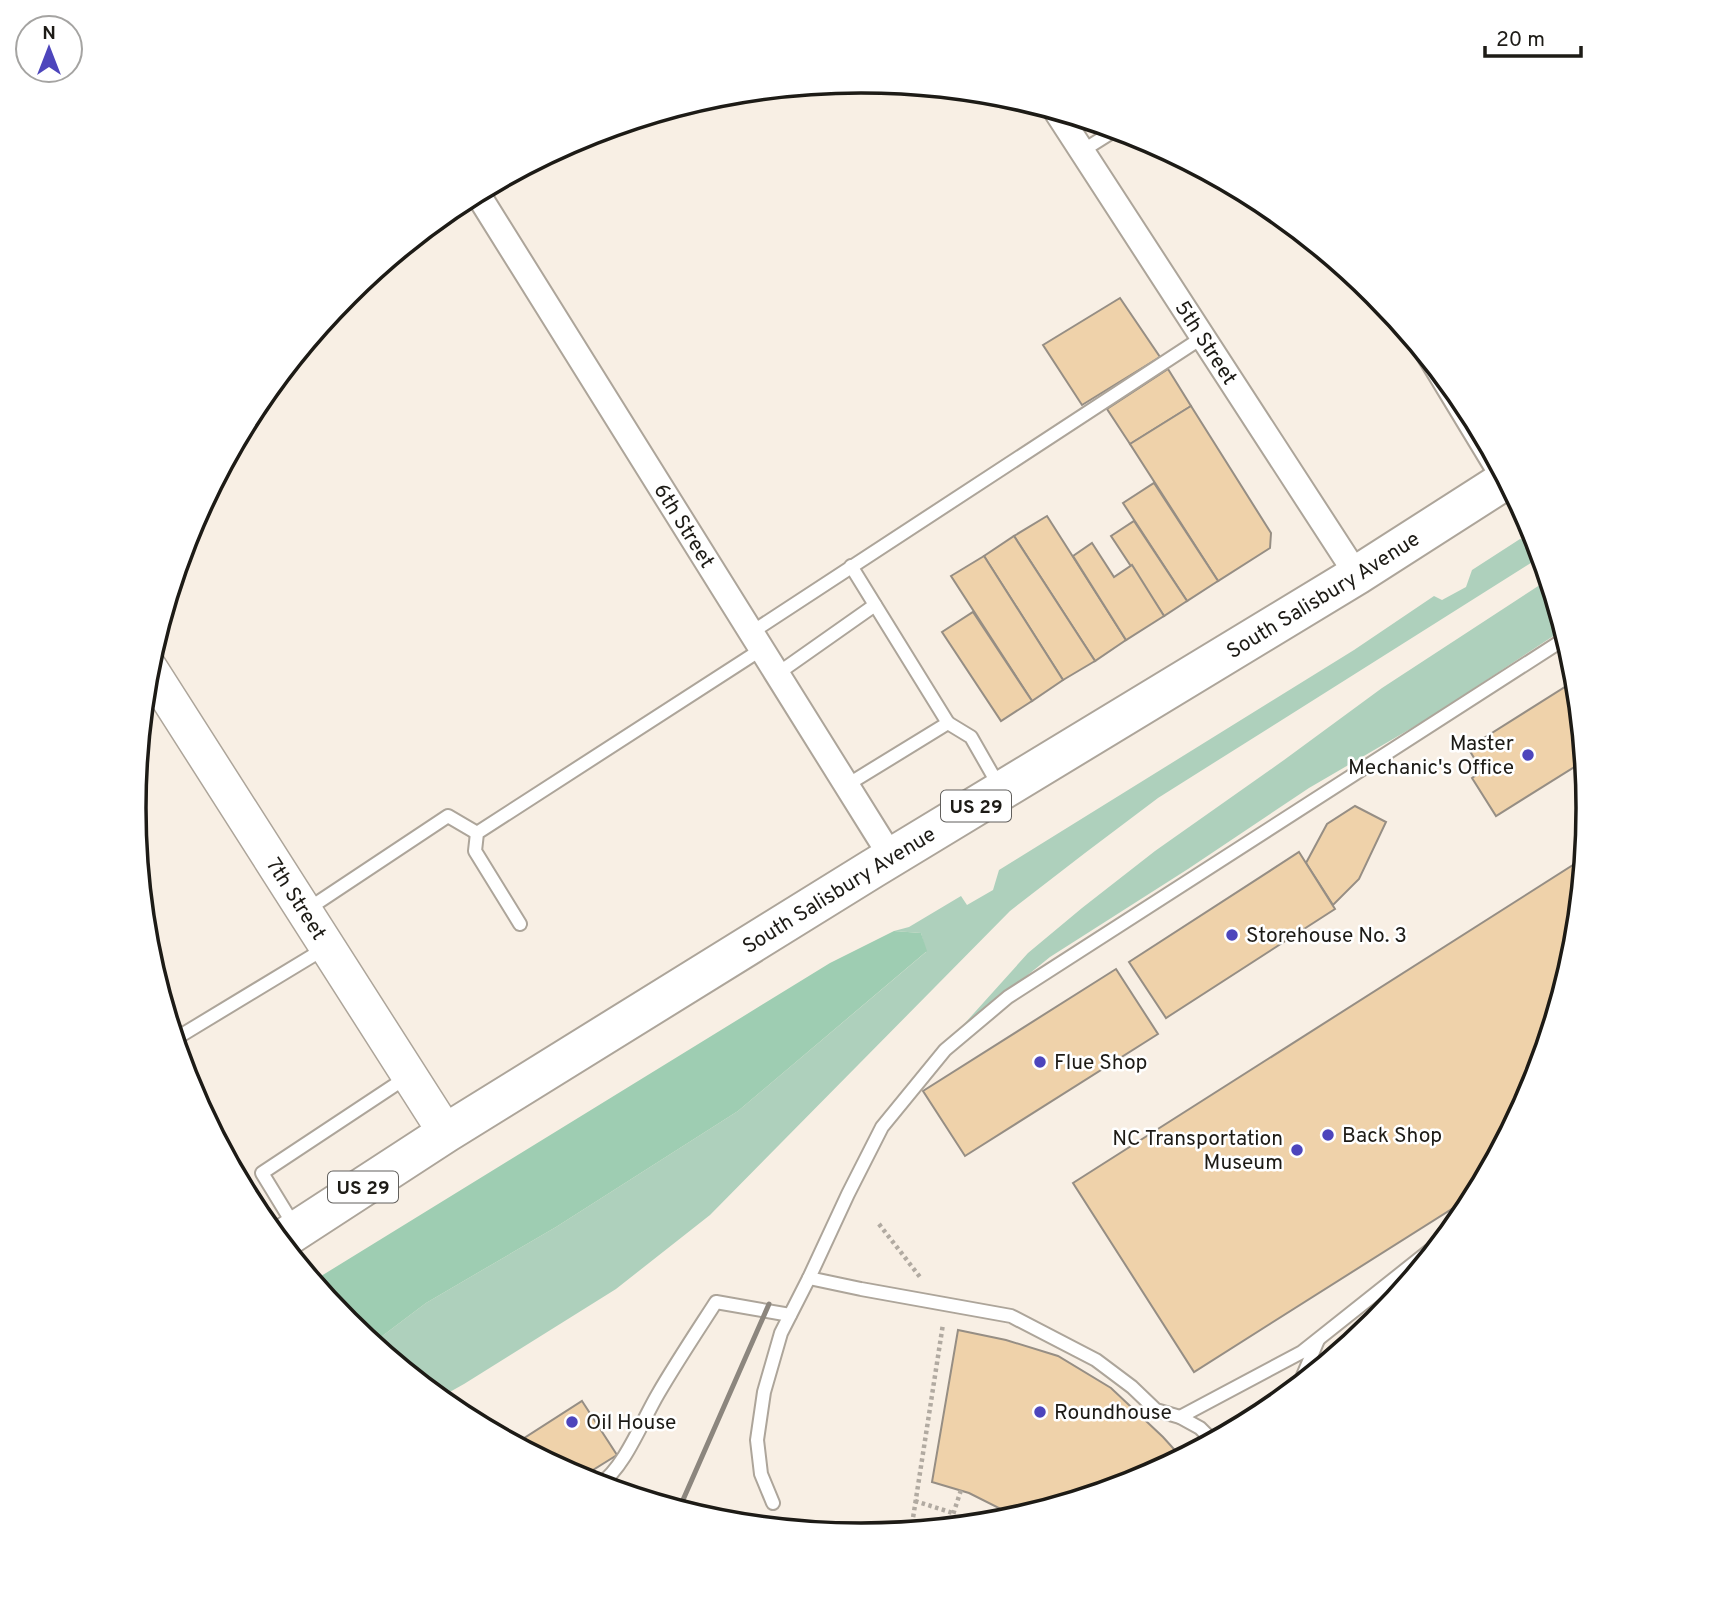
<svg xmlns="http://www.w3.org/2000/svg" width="1723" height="1616" font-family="Overpass,sans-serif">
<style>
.green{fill:#aed0bc}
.forest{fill:#9ecdb2}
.building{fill:#efd2aa;stroke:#968e84;stroke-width:2}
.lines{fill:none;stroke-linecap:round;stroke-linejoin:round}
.lane-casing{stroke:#ada59a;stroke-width:16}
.street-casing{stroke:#ada59a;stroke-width:28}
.secondary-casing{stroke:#ada59a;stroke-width:38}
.primary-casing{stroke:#ada59a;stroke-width:42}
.path{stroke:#b1aaa1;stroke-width:4.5;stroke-dasharray:3.5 3.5;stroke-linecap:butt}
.lane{stroke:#fff;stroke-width:12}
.street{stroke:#fff;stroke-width:24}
.secondary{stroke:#fff;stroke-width:35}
.primary{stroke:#fff;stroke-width:38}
.rail{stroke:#8c867e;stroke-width:5}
.poi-dot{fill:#4d45bc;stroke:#fff;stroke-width:2.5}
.labels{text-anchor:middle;stroke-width:5;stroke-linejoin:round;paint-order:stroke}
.shield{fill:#fff;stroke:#615f5c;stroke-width:2}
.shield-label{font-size:19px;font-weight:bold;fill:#1d1b16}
.street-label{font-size:21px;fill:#1d1b16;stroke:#fff}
.poi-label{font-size:21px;fill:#1d1b16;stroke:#fff;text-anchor:start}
.rim{fill:none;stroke:#1d1b16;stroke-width:3.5}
</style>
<rect width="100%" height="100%" fill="#f8efe4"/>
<g class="green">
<path d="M1520,539L1532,542L1537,539L1542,556L1158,798L1085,853L1010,911L710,1215L616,1289L464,1384L439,1398L373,1343L426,1303L556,1227L738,1111L926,952L921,933L894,931L909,927L961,896L967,905L993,890L999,870L1354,650L1434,596L1442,600L1466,587L1472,570Z"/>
<path d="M1549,579L1564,629L1429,718L1309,788L1188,869L1050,957L957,1032L1028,953L1082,908L1155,851L1284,760L1382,688Z"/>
</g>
<path class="forest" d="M894,931L921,933L927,951L738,1111L556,1227L426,1303L373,1343L347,1322L313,1281L830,963Z"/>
<g class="building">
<path d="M1120,298L1160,357L1082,405L1043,345Z"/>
<path d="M1168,369L1191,406L1130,444L1107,409Z"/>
<path d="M1191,406L1271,533L1270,548L1218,581L1130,444Z"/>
<path d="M1154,483L1218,581L1187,601L1123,503Z"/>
<path d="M1047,516L1126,640L1095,661L1014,536Z"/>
<path d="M1134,521L1187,601L1164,616L1111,536Z"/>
<path d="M1014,536L1095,661L1063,680L984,556Z"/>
<path d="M1092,543L1114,577L1132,565L1164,616L1126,640L1073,556Z"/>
<path d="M984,556L1063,680L1032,701L951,576Z"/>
<path d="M973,612L1032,701L1001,721L942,632Z"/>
<path d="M1576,680L1584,761L1496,816L1472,778L1482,771L1468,748Z"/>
<path d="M1355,806L1386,822L1359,879L1333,905L1306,863L1327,824Z"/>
<path d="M1299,852L1335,909L1166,1018L1129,962Z"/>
<path d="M1584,858L1575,950L1533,1087L1477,1193L1194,1372L1073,1183Z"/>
<path d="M1116,969L1158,1034L965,1156L923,1091Z"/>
<path d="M958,1330L1006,1340L1058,1356L1111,1388L1163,1437L1182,1458L1140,1480L1016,1518L1011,1514L969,1493L932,1482Z"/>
<path d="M582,1401L617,1455L580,1478L515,1444Z"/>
</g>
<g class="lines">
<g class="lane-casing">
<g id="lane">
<path d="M1082,151L1117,129"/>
<path d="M1412,338L1498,480"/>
<path d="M752,632L1203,337"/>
<path d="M777,674L875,605"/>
<path d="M948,723L971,737L999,786"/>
<path d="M847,785L948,723L851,566"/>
<path d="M305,911L448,816L477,833"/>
<path d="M520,924L475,851L477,833L762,649"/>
<path d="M175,1039L327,947"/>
<path d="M295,1227L262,1173L407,1077"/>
<path d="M1299,1385L1318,1340"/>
<path d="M1180,1417L1302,1352L1443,1240"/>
<path d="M1213,1441L1200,1428L1180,1417L1156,1410L1132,1387L1096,1360L1011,1316L861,1289L809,1278L848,1194L882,1127L945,1050L1008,997L1566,638"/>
<path d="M599,1485C625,1467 642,1421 658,1394C676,1363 696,1333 716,1302L790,1315"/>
<path d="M773,1503L761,1474L757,1440L764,1392L781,1333L809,1278"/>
</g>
</g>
<g class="street-casing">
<g id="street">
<path id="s1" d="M1056,111L1357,575"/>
<path id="s2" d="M477,193L892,858"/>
</g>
</g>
<g class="secondary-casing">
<g id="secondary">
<path id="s3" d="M148,666L446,1133"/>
</g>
</g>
<g class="primary-casing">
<g id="primary">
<path id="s4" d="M280,1241L446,1133L872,869L1357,575L1507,479"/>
</g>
</g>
<g class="path">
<path d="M879,1224L920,1277"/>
<path d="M915,1501L953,1513"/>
<path d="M949,1527L961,1490"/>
<path d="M911,1531L943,1324"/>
</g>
<use href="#lane" class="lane"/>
<use href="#street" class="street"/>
<use href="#secondary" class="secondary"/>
<use href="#primary" class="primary"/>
<path class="rail" d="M679,1509L769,1304"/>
</g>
<g class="poi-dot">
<circle cx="1528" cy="755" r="7"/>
<circle cx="1232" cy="935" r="7"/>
<circle cx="1040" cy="1062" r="7"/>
<circle cx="1328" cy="1135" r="7"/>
<circle cx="1297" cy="1150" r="7"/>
<circle cx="1040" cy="1412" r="7"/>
<circle cx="572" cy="1422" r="7"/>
</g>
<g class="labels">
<g class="shield">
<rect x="941" y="790.5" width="70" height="31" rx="5"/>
<rect x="328" y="1171.5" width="70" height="31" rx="5"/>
</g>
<g class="shield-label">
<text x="976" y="813">US 29</text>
<text x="363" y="1194">US 29</text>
</g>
<g class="street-label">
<text dy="7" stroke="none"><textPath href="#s1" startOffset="276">5th Street</textPath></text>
<text dy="7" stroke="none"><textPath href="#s2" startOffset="392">6th Street</textPath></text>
<text dy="7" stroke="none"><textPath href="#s4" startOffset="1227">South Salisbury Avenue</textPath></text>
<text dy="7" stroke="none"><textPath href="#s4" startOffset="660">South Salisbury Avenue</textPath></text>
<text dy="7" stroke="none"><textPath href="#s3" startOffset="276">7th Street</textPath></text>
</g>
<g class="poi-label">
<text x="1514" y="750" text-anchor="end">Master<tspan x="1514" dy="24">Mechanic's Office</tspan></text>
<text x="1246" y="942">Storehouse No. 3</text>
<text x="1054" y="1069">Flue Shop</text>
<text x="1342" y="1142">Back Shop</text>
<text x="1283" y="1145" text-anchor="end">NC Transportation<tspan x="1283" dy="24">Museum</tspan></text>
<text x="1054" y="1419">Roundhouse</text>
<text x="586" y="1429">Oil House</text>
</g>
</g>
<path d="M0 0H1723V1616H0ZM146 808a715 715 0 1 1 1430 0a715 715 0 1 1-1430 0Z" fill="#fff" fill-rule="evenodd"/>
<path class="rim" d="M146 808a715 715 0 1 1 1430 0a715 715 0 1 1-1430 0Z"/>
<g transform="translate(49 49)"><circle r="33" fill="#ffffff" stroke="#a5a4a2" stroke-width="2"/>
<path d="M0-5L12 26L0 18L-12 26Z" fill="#4d45bc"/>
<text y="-10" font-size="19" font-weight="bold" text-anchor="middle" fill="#1d1b16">N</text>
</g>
<path d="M1485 46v10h96v-10" fill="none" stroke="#1d1b16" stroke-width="3.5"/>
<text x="1496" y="46" font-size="21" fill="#1d1b16" stroke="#ffffff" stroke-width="5" paint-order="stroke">20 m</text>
</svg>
